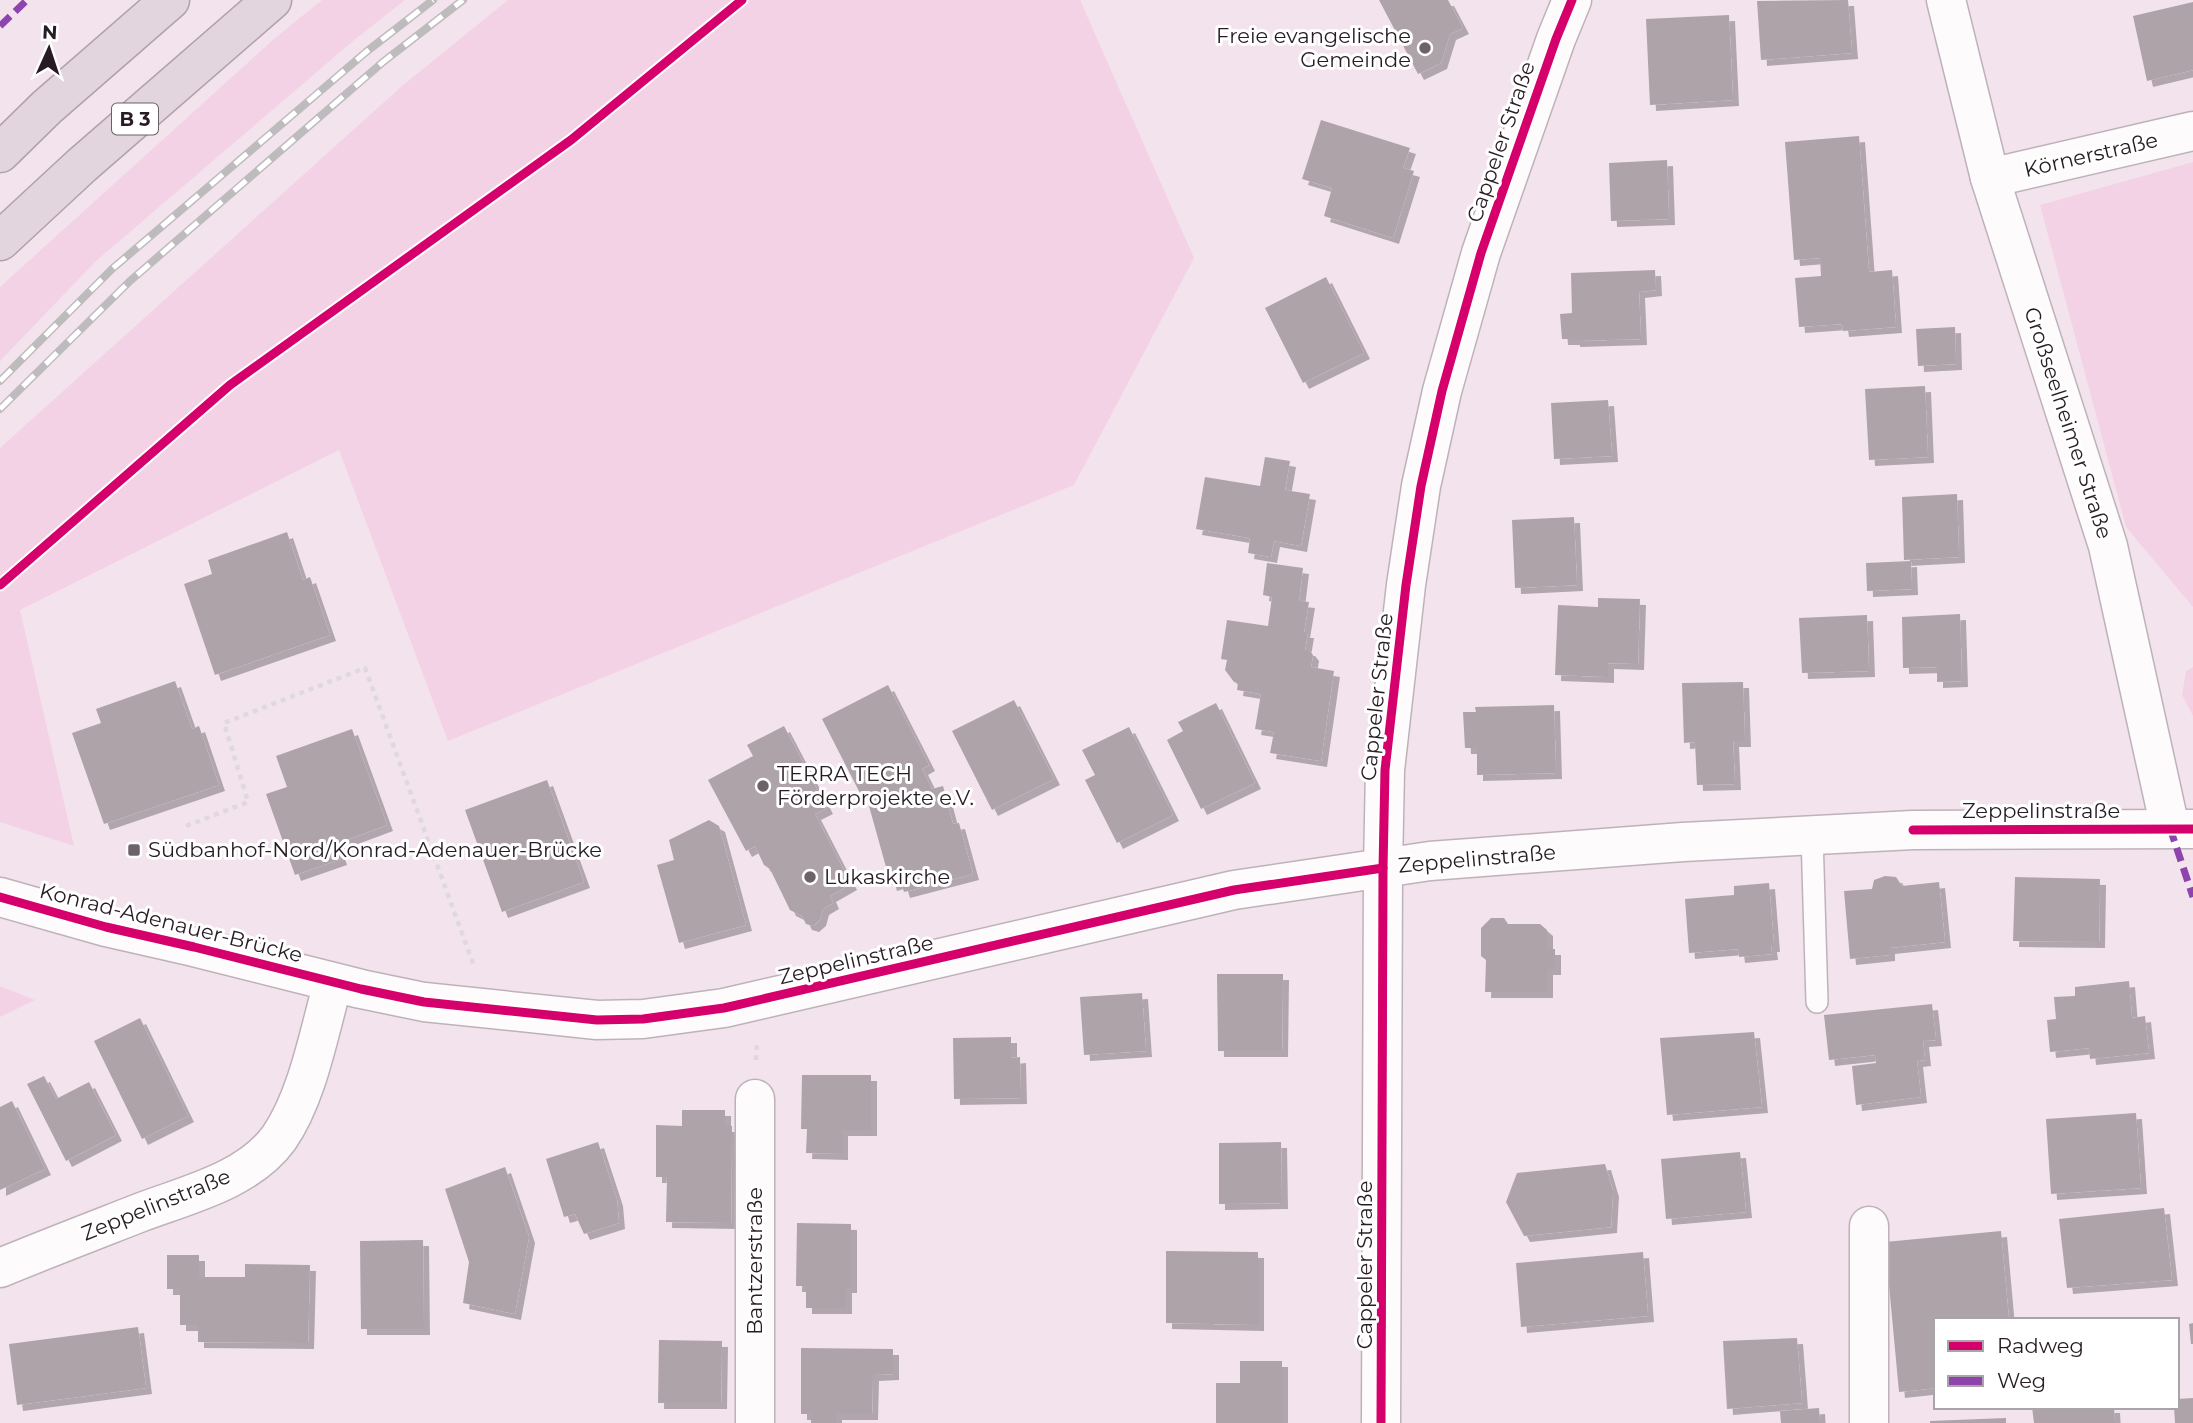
<svg xmlns="http://www.w3.org/2000/svg" width="2193" height="1423" font-family="Montserrat,sans-serif">
<style>
.green{fill:#f4d2e6}
.building{fill:#afa3aa;filter:url(#shadow)}
.lines{fill:none;stroke-linecap:round;stroke-linejoin:round}
.lane-casing{stroke:#beb2b9;stroke-width:24}
.street-casing{stroke:#beb2b9;stroke-width:41}
.secondary-casing{stroke:#beb2b9;stroke-width:41}
.highway-casing{stroke:#b2a0ac;stroke-width:41}
.path{stroke:#ded9dc;stroke-width:4.5;stroke-dasharray:5 5;stroke-linecap:butt}
.lane{stroke:#fdfbfc;stroke-width:21}
.street{stroke:#fdfbfc;stroke-width:38}
.secondary{stroke:#fdfbfc;stroke-width:38}
.highway{stroke:#e2d5dd;stroke-width:38}
.rail-casing{stroke:#bebbbd;stroke-width:8}
.rail{stroke:#fff;stroke-width:5;stroke-dasharray:16;stroke-linecap:butt}
.quiet{stroke:#8e44ad;stroke-width:7;stroke-dasharray:14 7;stroke-linecap:butt}
.cycleway-casing{stroke:#fff;stroke-width:13}
.cycleway{stroke:#d6006c;stroke-width:9}
.poi-dot{fill:#6e626a;stroke:#fff;stroke-width:2.5}
.labels{text-anchor:middle;stroke-width:6;stroke-linejoin:round;paint-order:stroke}
.shield{fill:#fff;stroke:#686065;stroke-width:2}
.shield-label{font-size:19px;font-weight:bold;fill:#271c23}
.poi-label{font-size:21px;fill:#271c23;stroke:#fff;text-anchor:start}
.street-label{font-size:21px;fill:#271c23;stroke:#fff}
</style>
<defs>
<filter id="shadow"><feDropShadow dx="6" dy="6" stdDeviation="0" flood-color="#0004"/></filter>
</defs>
<rect width="100%" height="100%" fill="#f3e3ed"/>
<g class="green">
<path d="M322,0H405L353,41L96,261L0,361V287L275,38Z"/>
<path d="M508,0H1080L1194,258L1074,485L448,741L339,450L20,610L74,846L0,822V448L402,86Z"/>
<path d="M2193,162V607L2126,527L2040,205Z"/>
<path d="M2193,667V716L2182,695L2186,671Z"/>
<path d="M0,986L2,987L35,1000L0,1017Z"/>
</g>
<g class="building">
<path d="M1379,0H1448L1463,28L1450,34L1441,63L1418,74Z"/>
<path d="M1848,0L1852,53L1761,60L1757,1Z"/>
<path d="M2193,2V70L2147,81L2133,16Z"/>
<path d="M1729,15L1733,100L1650,105L1646,19Z"/>
<path d="M1321,120L1410,148L1403,168L1414,171L1393,238L1324,216L1332,188L1302,179Z"/>
<path d="M1859,136L1869,272L1892,270L1896,327L1843,331L1842,324L1799,327L1795,278L1821,276L1820,258L1794,260L1785,142Z"/>
<path d="M1667,160L1669,219L1611,221L1609,163Z"/>
<path d="M1655,270L1656,290L1639,292L1641,339L1574,341V339H1562L1560,314L1572,313L1571,273Z"/>
<path d="M1326,277L1364,353L1303,383L1265,308Z"/>
<path d="M1955,327L1956,364L1918,366L1916,329Z"/>
<path d="M1925,386L1928,457L1869,460L1865,389Z"/>
<path d="M1608,400L1612,456L1554,459L1551,403Z"/>
<path d="M1265,457L1290,461L1285,490L1310,494L1301,546L1274,541L1271,557L1248,553L1250,538L1196,529L1205,477L1260,486Z"/>
<path d="M1957,494L1959,557L1904,560L1902,497Z"/>
<path d="M1574,517L1577,585L1515,588L1512,520Z"/>
<path d="M287,532L303,580L310,577L330,635L215,675L184,584L212,574L208,560Z"/>
<path d="M1911,561L1912,589L1867,591L1866,563Z"/>
<path d="M1267,563L1303,568L1299,601L1309,602L1304,632H1308L1305,650H1309L1313,655L1311,667L1334,671L1321,761L1270,753L1274,732L1255,729L1261,694L1237,690L1238,683L1234,682L1225,670L1227,660L1221,659L1227,620L1268,626L1272,597L1263,595Z"/>
<path d="M1598,598L1640,599L1638,664L1608,663V677L1555,675L1558,605L1598,607Z"/>
<path d="M1960,614L1962,681L1937,682V667L1903,668L1902,617Z"/>
<path d="M1867,615L1869,671L1802,673L1799,618Z"/>
<path d="M175,681L192,729L199,726L219,785L104,824L72,733L101,723L96,709Z"/>
<path d="M1743,682L1745,741H1733L1735,784L1697,785L1695,742L1684,743L1682,683Z"/>
<path d="M888,685L929,765L922,769L932,789L943,786L953,824L959,823L973,874L904,892L901,882L891,885L869,806L875,804L870,795L863,799L822,719Z"/>
<path d="M1014,700L1054,779L992,810L952,731Z"/>
<path d="M1216,703L1255,783L1201,809L1167,740L1183,731L1178,722Z"/>
<path d="M1554,705L1556,773L1477,775V748H1465L1463,712H1476L1475,707Z"/>
<path d="M784,726L827,808L815,814L851,884L830,896L833,903L823,909L820,920L813,926L806,924L802,916L790,910L770,869L764,865L755,846L746,851L708,780L753,756L747,745Z"/>
<path d="M1129,727L1173,815L1117,843L1085,780L1095,775L1082,750Z"/>
<path d="M352,729L387,825L336,844L341,859L295,875L266,794L287,787L276,756Z"/>
<path d="M547,780L584,882L502,912L465,810Z"/>
<path d="M709,820L719,826L746,925L679,943L657,865L674,860L669,840Z"/>
<path d="M1885,876L1896,877L1902,886L1939,882L1945,942L1889,948V955L1850,959L1844,891L1872,889L1874,880Z"/>
<path d="M2015,877L2100,879L2099,942L2013,941Z"/>
<path d="M1769,883L1774,946H1771L1772,954L1739,957L1738,949L1689,953L1685,899L1734,895V886Z"/>
<path d="M1491,918H1504L1508,924H1540L1547,930V949H1555V969H1547V992H1485L1486,960L1481,956V928Z"/>
<path d="M1217,974H1283L1282,1051H1218Z"/>
<path d="M2129,981L2132,1018L2145,1016L2149,1053L2090,1059L2089,1048L2050,1052L2047,1020L2056,1019L2054,997L2075,996V987Z"/>
<path d="M1142,993L1146,1051L1084,1055L1080,997Z"/>
<path d="M1932,1004L1936,1040L1923,1041L1925,1060L1917,1061L1921,1097L1856,1105L1852,1066L1876,1063L1875,1055L1829,1060L1824,1015Z"/>
<path d="M140,1018L188,1116L142,1139L94,1041Z"/>
<path d="M1754,1032L1762,1107L1667,1115L1660,1038Z"/>
<path d="M1011,1037V1058L1020,1057L1021,1098L954,1099L953,1038Z"/>
<path d="M802,1075H871V1130H842V1154L806,1153L807,1129H801Z"/>
<path d="M44,1076L56,1099L89,1082L116,1135L66,1161L27,1084Z"/>
<path d="M12,1101L45,1169L0,1190V1107Z"/>
<path d="M682,1110H725V1126H732L731,1223L666,1222L667,1177H656V1125L682,1126Z"/>
<path d="M2136,1113L2141,1188L2051,1194L2046,1119Z"/>
<path d="M598,1142L617,1200L619,1223L584,1234L575,1214L564,1217L546,1159Z"/>
<path d="M1281,1142L1282,1203L1219,1204V1143Z"/>
<path d="M1740,1152L1746,1212L1666,1219L1661,1159Z"/>
<path d="M1605,1164L1613,1191L1611,1227L1524,1236L1506,1202L1517,1173Z"/>
<path d="M505,1167L529,1237L515,1314L463,1303L469,1262L445,1189Z"/>
<path d="M2164,1208L2172,1280L2067,1288L2059,1219Z"/>
<path d="M797,1223L851,1224V1287H846V1308H806V1286H796Z"/>
<path d="M2001,1231L2009,1320H1936V1388L1899,1392L1885,1242Z"/>
<path d="M423,1240L424,1329H361L360,1241Z"/>
<path d="M1166,1251L1258,1252V1325L1166,1323Z"/>
<path d="M1643,1252L1648,1316L1521,1327L1516,1263Z"/>
<path d="M167,1255H199V1277H245V1264L310,1265L308,1343L198,1342V1325H180V1289H167Z"/>
<path d="M2193,1323V1344H2191L2189,1324Z"/>
<path d="M138,1327L146,1388L17,1405L9,1344Z"/>
<path d="M1797,1338L1802,1403L1727,1409L1723,1341Z"/>
<path d="M659,1340L722,1341L721,1403H658Z"/>
<path d="M801,1348L893,1349V1374L873,1375L872,1414H836V1423H811V1414H801Z"/>
<path d="M1240,1361H1282V1423H1216V1383H1240Z"/>
<path d="M2193,1398V1423H2175L2174,1407H2177V1399Z"/>
<path d="M2032,1407H2114L2115,1423H2034Z"/>
<path d="M1819,1408L1820,1423H1781L1780,1411Z"/>
<path d="M2006,1418V1423H1930V1421Z"/>
</g>
<g class="lines">
<g class="lane-casing">
<path id="lane" d="M1812,835L1817,1002"/>
</g>
<g class="street-casing">
<g id="street">
<path d="M1946,0L1990,178L2108,546L2170,828"/>
<path d="M1990,178L2193,131"/>
<path d="M1869,1226V1423"/>
<path d="M755,1423V1099"/>
</g>
</g>
<g class="secondary-casing">
<g id="secondary">
<path d="M0,897L106,927L194,947L361,989L424,1002L597,1020L643,1019L724,1008L1234,890L1430,861L1683,842L1913,830L2193,829"/>
<path d="M0,1268C46,1249 93,1231 139,1213C186,1195 248,1181 279,1138C308,1096 319,1032 333,983"/>
<path d="M1381,1423L1383,868L1385,770L1406,585L1421,486L1442,391L1481,253L1556,39L1572,0"/>
</g>
</g>
<g class="highway-casing">
<g id="highway">
<path d="M0,153L47,107L170,0"/>
<path d="M0,241L82,165L272,0"/>
</g>
</g>
<g class="path">
<path d="M186,826L248,802L224,723L365,668L474,966"/>
<path d="M756,1060L757,1041"/>
</g>
<use href="#lane" class="lane"/>
<use href="#street" class="street"/>
<use href="#secondary" class="secondary"/>
<use href="#highway" class="highway"/>
<g class="rail-casing">
<g id="rail">
<path d="M0,381L112,269L366,52L433,0"/>
<path d="M0,409L130,281L383,62L463,0"/>
</g>
</g>
<use href="#rail" class="rail"/>
<g class="quiet">
<path d="M0,26L27,0"/>
<path d="M2170,828L2193,897"/>
</g>
<g class="cycleway-casing">
<g id="cycleway">
<path d="M0,585L230,385L571,140L742,0"/>
<path d="M1913,830L2193,829"/>
<path d="M0,897L106,927L194,947L361,989L424,1002L597,1020L643,1019L724,1008L1234,890L1383,868"/>
<path d="M1381,1423L1383,868L1385,770L1406,585L1421,486L1442,391L1481,253L1556,39L1572,0"/>
</g>
</g>
<use href="#cycleway" class="cycleway"/>
</g>
<g class="poi-dot">
<circle cx="1425" cy="48" r="7"/>
<circle cx="763" cy="786" r="7"/>
<rect x="127" y="843" width="14" height="14" rx="3.5"/>
<circle cx="810" cy="877" r="7"/>
</g>
<g class="labels">
<rect class="shield" x="112" y="103.5" width="46" height="31" rx="5"/>
<g class="shield-label">
<text x="135" y="126">B 3</text>
</g>
<g class="poi-label">
<text x="1411" y="43" text-anchor="end">Freie evangelische<tspan x="1411" dy="24">Gemeinde</tspan></text>
<text x="777" y="781">TERRA TECH<tspan x="777" dy="24">Förderprojekte e.V.</tspan></text>
<text x="148" y="857">Südbanhof-Nord/Konrad-Adenauer-Brücke</text>
<text x="824" y="884">Lukaskirche</text>
</g>
<g class="street-label">
<text transform="translate(1501 142) rotate(-71)" y="7">Cappeler Straße</text>
<text transform="translate(2091 155) rotate(-13)" y="7">Körnerstraße</text>
<text transform="translate(2068 423) rotate(72)" y="7">Großseelheimer Straße</text>
<text transform="translate(1377 697) rotate(-84)" y="7">Cappeler Straße</text>
<text x="2041" y="818">Zeppelinstraße</text>
<text transform="translate(1477 859) rotate(-5)" y="7">Zeppelinstraße</text>
<text transform="translate(171 923) rotate(14)" y="7">Konrad-Adenauer-Brücke</text>
<text transform="translate(856 960) rotate(-13)" y="7">Zeppelinstraße</text>
<text transform="translate(156 1205) rotate(-22)" y="7">Zeppelinstraße</text>
<text transform="translate(755 1261) rotate(-90)" y="7">Bantzerstraße</text>
<text transform="translate(1365 1265) rotate(-90)" y="7">Cappeler Straße</text>
</g>
</g>
<rect x="1934" y="1318" width="245" height="91" fill="#ffffff" stroke="#a9a4a7" stroke-width="2"/>
<rect x="1948" y="1341" width="35" height="10" fill="#d6006c" stroke="#a9a4a7" stroke-width="2"/>
<text x="1997" y="1353" font-size="21" fill="#271c23">Radweg</text>
<rect x="1948" y="1376" width="35" height="10" fill="#8e44ad" stroke="#a9a4a7" stroke-width="2"/>
<text x="1997" y="1388" font-size="21" fill="#271c23">Weg</text>
<g transform="translate(49 49) rotate(3)" stroke="#ffffff" stroke-width="5" paint-order="stroke">
<path d="M0-5L12 26L0 18L-12 26Z" fill="#271c23"/>
<text y="-10" font-size="19" font-weight="bold" text-anchor="middle" fill="#271c23">N</text>
</g>
</svg>
